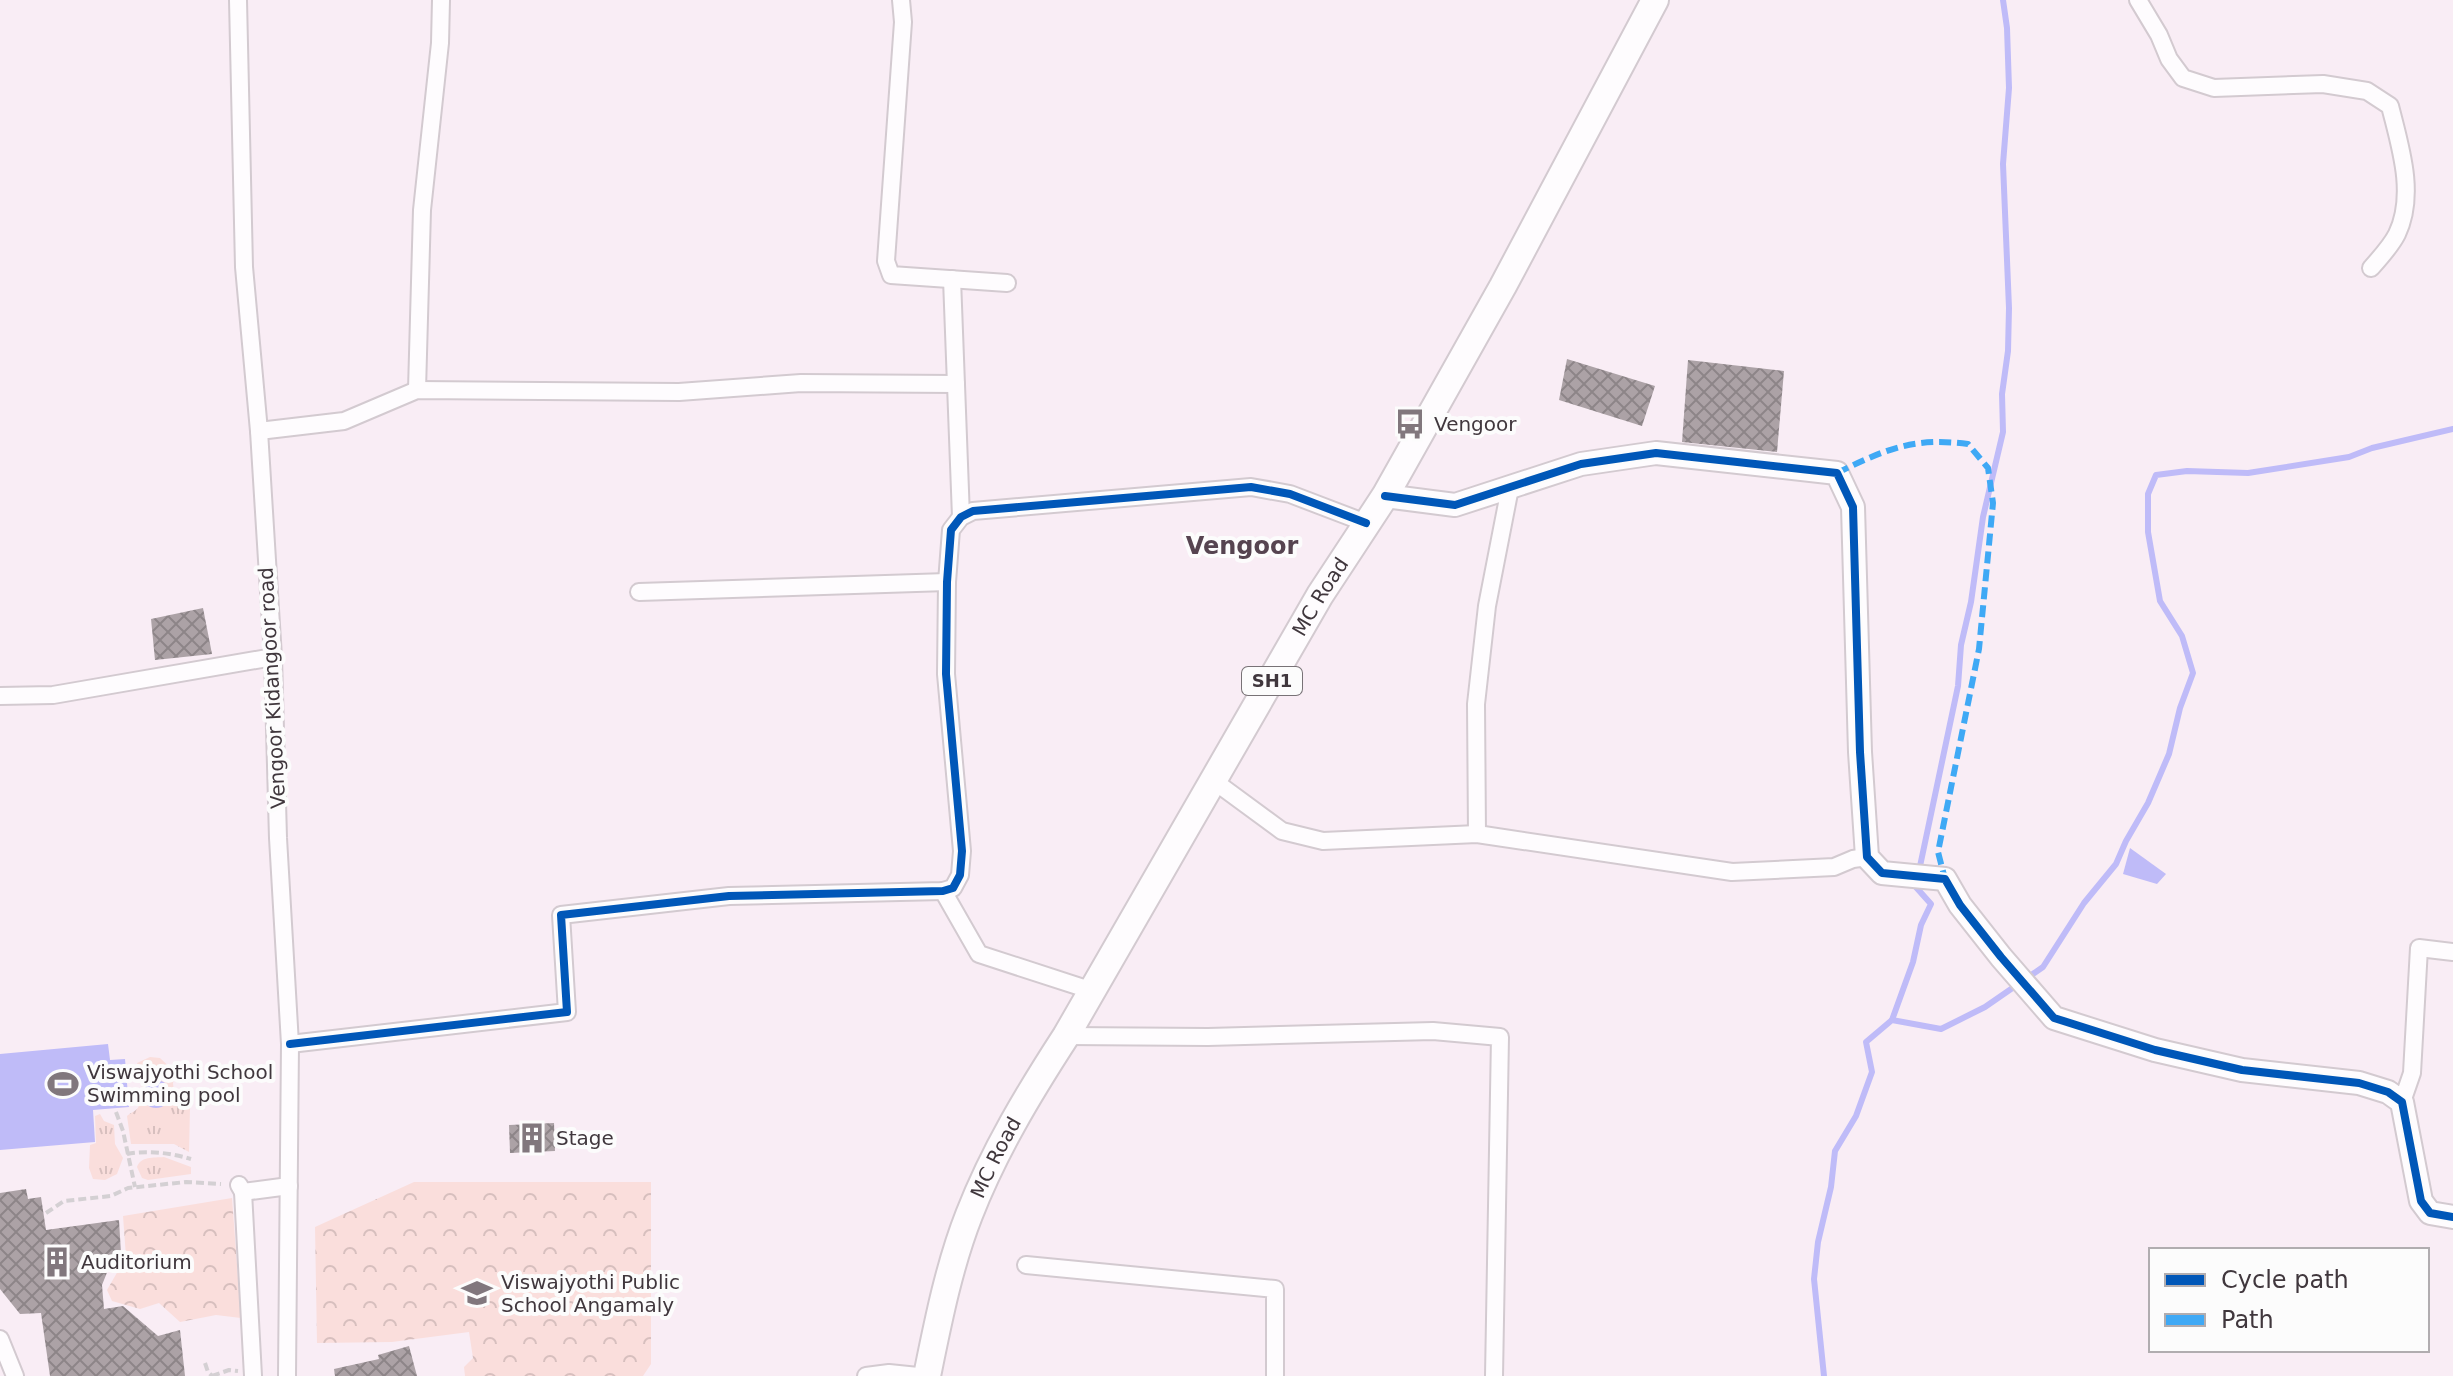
<svg xmlns="http://www.w3.org/2000/svg" width="2453" height="1376" font-family="'DejaVu Sans',sans-serif">
<style>
.grass{fill:url(#grass-tufts)}
.park{fill:url(#park-crowns)}
.water{fill:#bfbbf8}
.lines{fill:none;stroke-linecap:round;stroke-linejoin:round}
.stream{stroke:#bfbbf8;stroke-width:6}
.building{fill:url(#building-cross-hatch)}
.minor-casing{stroke:#d3cad0;stroke-width:20}
.tertiary-casing{stroke:#d3cad0;stroke-width:26}
.primary-casing{stroke:#d3cad0;stroke-width:30}
.path{stroke:#d4d0d3;stroke-width:4;stroke-dasharray:8 4;stroke-linecap:butt}
.minor{stroke:#fefcfe;stroke-width:16}
.tertiary{stroke:#fefcfe;stroke-width:22}
.primary{stroke:#fefcfe;stroke-width:26}
.quiet{stroke:#3fa9f5;stroke-width:6;stroke-dasharray:12 6;stroke-linecap:butt}
.cycleway-casing{stroke:#fcfcfc;stroke-width:13}
.cycleway{stroke:#0057b8;stroke-width:8}
.labels{text-anchor:middle;stroke-width:8;stroke-linejoin:round;paint-order:stroke}
.shield{fill:#fcfcfc;stroke:#787276;stroke-width:2}
.shield-label{font-size:18px;font-weight:bold;fill:#40373d}
.poi-label{font-size:20px;fill:#40373d;stroke:#fcfcfc;text-anchor:start}
.street-label{font-size:20px;fill:#40373d;stroke:#fcfcfc}
.quarter-label{font-size:24px;font-weight:bold;fill:#564450;stroke:#fcfcfc}
</style>
<defs>
<pattern id="grass-tufts" width="24" height="20" patternUnits="userSpaceOnUse" patternTransform="scale(2)"><rect width="24" height="20" fill="#fadedc"/><path d="M3 7l-1-3M5 7V3M7 7l1-3M15 17l-1-3M17 17v-4M19 17l1-3" fill="none" stroke="#d7bfbe"/></pattern>
<pattern id="park-crowns" width="20" height="18" patternUnits="userSpaceOnUse" patternTransform="scale(2)"><rect width="20" height="18" fill="#fadedc"/><path d="M2 6a3 3 0 1 1 6 0M12 15a3 3 0 1 1 6 0" fill="none" stroke="#d7bfbe"/></pattern>
<pattern id="building-cross-hatch" width="8" height="8" patternUnits="userSpaceOnUse" patternTransform="scale(2)"><rect width="8" height="8" fill="#aca2a6"/><path d="M0 0l8 8M0 8l8-8" fill="none" stroke="#8d8588"/></pattern>
</defs>
<rect width="100%" height="100%" fill="#f9edf5"/>
<g class="grass">
<path d="M150,1057L160,1058L176,1073L173,1083L175,1103L187,1105L190,1108L189,1152L174,1144H131L127,1116C130,1113 134,1112 137,1109C146,1100 141,1073 137,1063Z"/>
<path d="M100,1114L104,1121L114,1125L115,1144L123,1158L117,1174L105,1180L93,1179L89,1168L90,1145L96,1143L95,1116Z"/>
<path d="M164,1157L191,1167V1174L148,1180L142,1178L137,1167C141,1156 153,1158 164,1157Z"/>
</g>
<g class="park">
<path d="M414,1182H651V1364L643,1376H465L464,1367L473,1358L469,1332L392,1342L317,1343L315,1227Z"/>
<path d="M232,1198L241,1318L216,1315L180,1322L159,1303L140,1309L112,1301L107,1290L126,1257L123,1216Z"/>
</g>
<g class="water">
<path d="M2130,848L2166,874L2157,884L2123,874Z"/>
<path d="M108,1044L110,1060L125,1059L129,1107L93,1110L95,1142L0,1150V1054Z"/>
<circle cx="156" cy="1094" r="14"/>
</g>
<g class="lines">
<g class="stream">
<path d="M1919,871L1958,686L1961,645L1971,602L1983,517L2003,432L2002,394L2008,351L2009,308L2003,164L2009,88L2007,28L2003,0"/>
<path d="M1892,1020L1913,962L1921,925L1931,904L1914,885L1916,881"/>
<path d="M1824,1376L1814,1279L1818,1242L1831,1187L1835,1151L1856,1116L1872,1072L1866,1042L1892,1020L1941,1029L1985,1007L2043,967L2084,903L2116,864L2126,841L2148,803L2169,754L2180,708L2193,673L2182,636L2160,601L2148,532V494L2156,475L2187,471L2248,473L2349,457L2372,448L2453,429"/>
</g>
</g>
<g class="building">
<path d="M1567,359L1655,386L1642,426L1559,400Z"/>
<path d="M1688,360L1784,371L1777,452L1682,442Z"/>
<path d="M203,608L212,654L155,660L151,619Z"/>
<path d="M554,1123L555,1151L510,1153L509,1125Z"/>
<path d="M26,1189L28,1199L41,1197L46,1230L119,1220L121,1253L108,1270L102,1285L104,1309L123,1306L158,1336L180,1330L185,1376H50L41,1313L20,1314L0,1289V1193Z"/>
<path d="M409,1346L417,1376H335L334,1369L379,1359L378,1355Z"/>
</g>
<g class="lines">
<g class="minor-casing">
<g id="minor">
<path d="M238,0L244,267L259,431L273,657L278,838L290,1044L287,1376"/>
<path d="M901,0L903,22L886,261L891,275L1007,283"/>
<path d="M2138,0L2159,35L2169,59L2183,78L2214,88L2323,84L2367,91L2390,106C2400,146 2416,194 2397,234C2391,246 2380,258 2371,268"/>
<path d="M952,279L961,517"/>
<path d="M417,390L422,210L440,43L441,0"/>
<path d="M259,431L344,421L417,390L679,392L801,383L956,384"/>
<path d="M639,592L947,582"/>
<path d="M0,696L53,695L273,657"/>
<path d="M1214,781L1282,831L1323,841L1477,834L1732,872L1834,867L1853,859L1867,857"/>
<path d="M1477,834L1476,704L1487,606L1510,488"/>
<path d="M943,891L979,954L1093,991"/>
<path d="M1066,1036L1208,1037L1433,1031L1500,1037L1494,1376"/>
<path d="M290,1044L567,1012L561,915L729,896L943,891L953,888L960,875L962,851L946,674L947,582L951,530L961,517L973,511L1251,487L1290,494L1366,523"/>
<path d="M2402,1102L2412,1073L2419,948L2453,952"/>
<path d="M239,1185L243,1192L289,1186"/>
<path d="M243,1192L253,1376"/>
<path d="M1026,1265L1275,1289V1376"/>
<path d="M0,1339L15,1376"/>
<path d="M866,1376L889,1373L918,1376"/>
</g>
</g>
<g class="tertiary-casing">
<path id="tertiary" d="M1385,496L1455,505L1581,464L1656,453L1837,473L1853,507L1860,752L1867,857L1882,873L1945,879L1960,905L2001,957L2054,1018L2155,1050L2242,1070L2359,1083L2388,1092L2402,1102L2421,1201L2430,1213L2453,1217"/>
</g>
<g class="primary-casing">
<g id="primary">
<path id="s1" d="M927,1376C938,1322 949,1266 969,1215C994,1151 1029,1093 1066,1036L1320,595L1385,496L1503,286L1655,0"/>
</g>
</g>
<g class="path">
<path d="M116,1112L123,1131L135,1187"/>
<path d="M127,1154C148,1150 171,1153 191,1159"/>
<path d="M46,1213L64,1201L111,1196L128,1188L186,1182L221,1184"/>
<path d="M205,1363L208,1372L212,1376"/>
<path d="M212,1376L229,1370L238,1371"/>
</g>
<use href="#minor" class="minor"/>
<use href="#tertiary" class="tertiary"/>
<use href="#primary" class="primary"/>
<path class="quiet" d="M1837,473C1886,449 1913,437 1968,444L1988,468L1993,503L1979,649L1938,852L1945,879"/>
<g class="cycleway-casing">
<g id="cycleway">
<path d="M1385,496L1455,505L1581,464L1656,453L1837,473L1853,507L1860,752L1867,857L1882,873L1945,879L1960,905L2001,957L2054,1018L2155,1050L2242,1070L2359,1083L2388,1092L2402,1102L2421,1201L2430,1213L2453,1217"/>
<path d="M290,1044L567,1012L561,915L729,896L943,891L953,888L960,875L962,851L946,674L947,582L951,530L961,517L973,511L1251,487L1290,494L1366,523"/>
</g>
</g>
<use href="#cycleway" class="cycleway"/>
</g>
<defs>
<g id="bus-bare" transform="scale(2.4)"><path d="M-5-6H5V4H4V6H2V4H-2V6H-4V4H-5ZM-3.5-4V0h7V-4ZM-3.5 1.2v1.5H-2V1.2ZM2 1.2v1.5H3.5V1.2Z" fill="#81777d" stroke="#fcfcfc" stroke-width="2.5" paint-order="stroke"/></g>
<g id="stadium-bare" transform="scale(2.4)"><path d="M0-5a6.5 5 0 1 0 0 10a6.5 5 0 1 0 0-10ZM-3.5-1.8h7v3.6h-7Z" fill="#81777d" stroke="#fcfcfc" stroke-width="2.5" paint-order="stroke"/></g>
<g id="building-bare" transform="scale(2.4)"><path d="M-4-6H4V6H1V3H-1V6H-4ZM-2.5-4.3h1.7v1.8h-1.7ZM.8-4.3h1.7v1.8H.8ZM-2.5-1h1.7V.8h-1.7ZM.8-1h1.7V.8H.8Z" fill="#81777d" stroke="#fcfcfc" stroke-width="2.5" paint-order="stroke"/></g>
<g id="school-bare" transform="scale(2.4)"><path d="M0-5L7-2L0 1L-7-2ZM-4 1L0 2.5L4 1V4Q0 6-4 4Z" fill="#81777d" stroke="#fcfcfc" stroke-width="2.5" paint-order="stroke"/></g>
</defs>
<g fill-rule="evenodd">
<use href="#bus-bare" x="1410" y="424"/>
<use href="#stadium-bare" x="63" y="1084"/>
<use href="#building-bare" x="532" y="1138"/>
<use href="#building-bare" x="57" y="1262"/>
<use href="#school-bare" x="477" y="1293"/>
</g>
<g class="labels">
<rect class="shield" x="1242" y="667" width="60" height="28" rx="6"/>
<g class="shield-label">
<text x="1272" y="687">SH1</text>
</g>
<g class="poi-label">
<text x="1434" y="431">Vengoor</text>
<text x="87" y="1079">Viswajyothi School<tspan x="87" dy="23">Swimming pool</tspan></text>
<text x="556" y="1145">Stage</text>
<text x="81" y="1269">Auditorium</text>
<text x="501" y="1289">Viswajyothi Public<tspan x="501" dy="23">School Angamaly</tspan></text>
</g>
<g class="street-label">
<text dy="7" stroke="none"><textPath href="#s1" startOffset="878">MC Road</textPath></text>
<text transform="translate(272 688) rotate(-93)" y="7">Vengoor Kidangoor road</text>
<text dy="7" stroke="none"><textPath href="#s1" startOffset="230">MC Road</textPath></text>
</g>
<g class="quarter-label">
<text x="1242" y="554">Vengoor</text>
</g>
</g>
<rect x="2149" y="1248" width="280" height="104" fill="#fcfcfc" stroke="#b1adb0" stroke-width="2"/>
<rect x="2165" y="1274" width="40" height="12" fill="#0057b8" stroke="#b1adb0" stroke-width="2"/>
<text x="2221" y="1288" font-size="24" fill="#40373d">Cycle path</text>
<rect x="2165" y="1314" width="40" height="12" fill="#3fa9f5" stroke="#b1adb0" stroke-width="2"/>
<text x="2221" y="1328" font-size="24" fill="#40373d">Path</text>
</svg>
